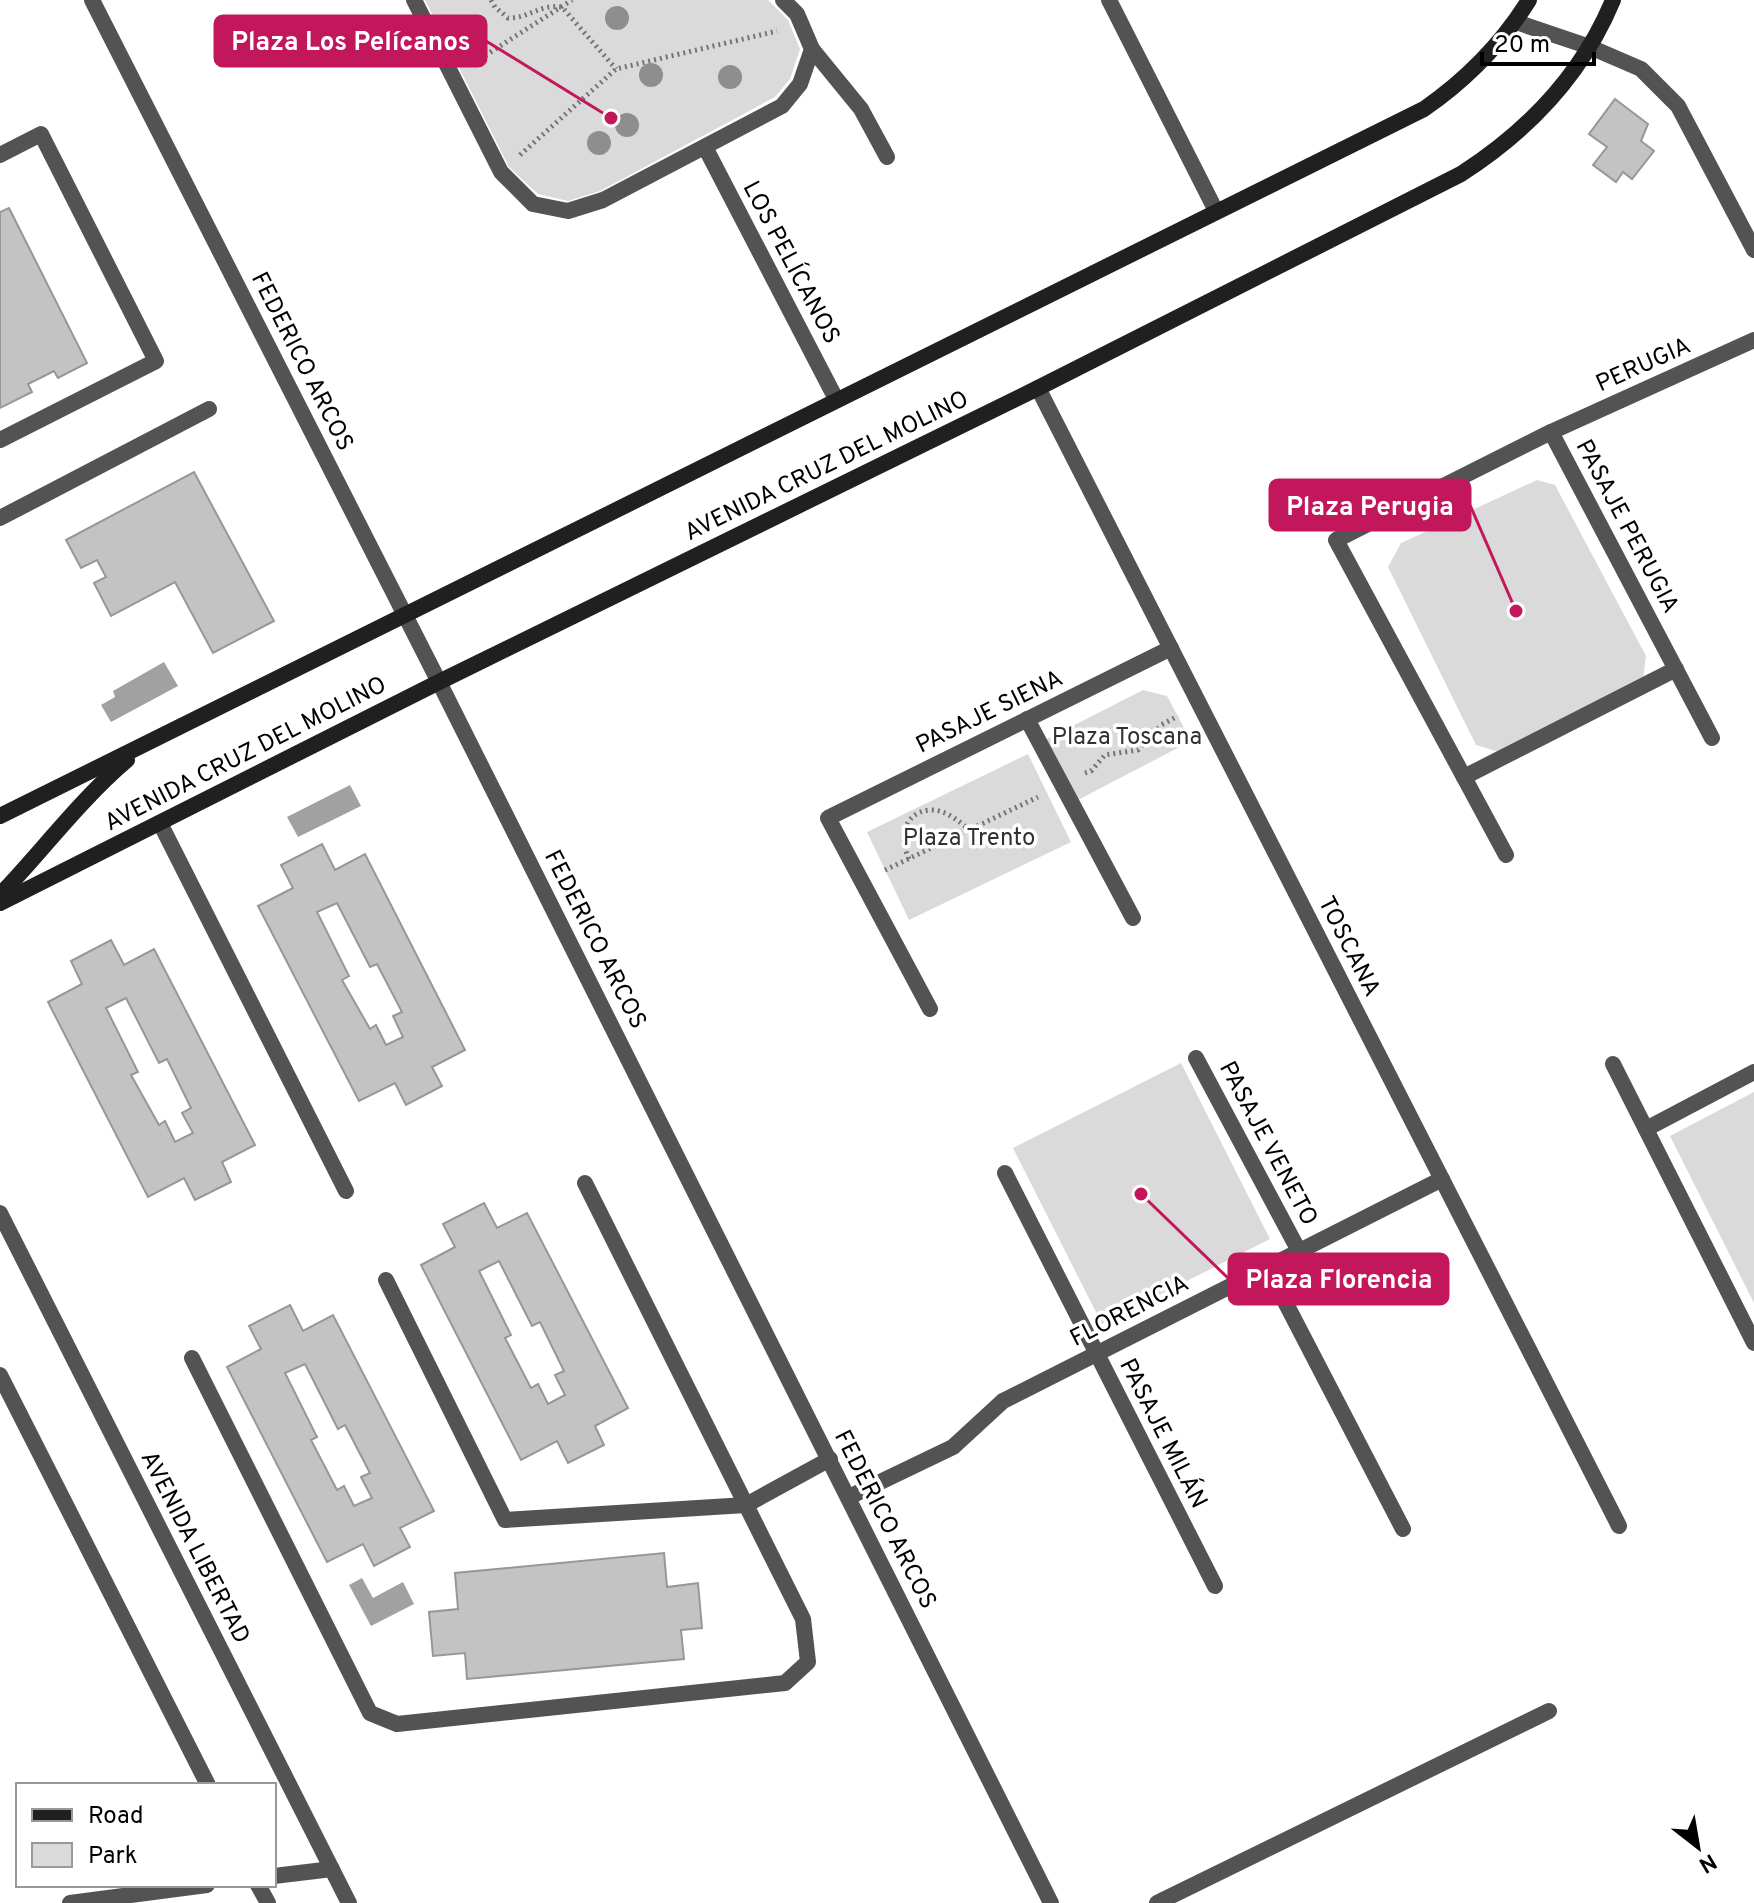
<svg xmlns="http://www.w3.org/2000/svg" width="1754" height="1903" font-family="Overpass,sans-serif">
<style>
.green{fill:#dadada}
.water{fill:#a1a1a1}
.building{fill:#c3c3c3;stroke:#979797;stroke-width:2;fill-rule:evenodd}
.lines{fill:none;stroke-linecap:round;stroke-linejoin:round}
.path{stroke:#757575;stroke-width:5;stroke-dasharray:2 4;stroke-linecap:butt}
.lane{stroke:#535353;stroke-width:16}
.street{stroke:#535353;stroke-width:16}
.secondary{stroke:#202020;stroke-width:16}
.tree{fill:#8e8e8e}
.labels{text-anchor:middle;stroke-width:7;stroke-linejoin:round;paint-order:stroke}
.street-label{font-size:24px;fill:#000;stroke:#fff}
.park-label{font-size:24px;fill:#313131;stroke:#fff}
.leader{fill:none;stroke:#c2185b;stroke-width:3}
.callout-dot{fill:#c2185b;stroke:#fff;stroke-width:3}
.callout{fill:#c2185b;stroke:#c2185b;stroke-width:3}
.callout-label{font-size:26px;text-anchor:middle;font-weight:bold;fill:#fff}
</style>
<rect width="100%" height="100%" fill="#fff"/>
<g class="green">
<path d="M425,0H768L788,20L800,49L790,79L775,97L600,191L568,201L538,194L509,167Z"/>
<path d="M1537,480L1555,485L1646,656L1643,679L1499,752L1476,745L1388,567L1401,543Z"/>
<path d="M1143,690L1167,696L1191,741L1076,801L1045,740Z"/>
<path d="M1028,754L1071,842L909,920L867,832Z"/>
<path d="M1181,1063L1270,1239L1102,1324L1013,1148Z"/>
<path d="M1754,1092V1303L1670,1136Z"/>
</g>
<g class="water">
<path d="M164,662L178,686L111,722L101,705L115,697L113,691Z"/>
<path d="M350,785L361,806L298,837L287,817Z"/>
<path d="M362,1578L373,1598L403,1582L414,1604L371,1626L349,1585Z"/>
</g>
<g class="building">
<path d="M1615,99L1648,124L1641,141L1654,151L1632,179L1623,172L1616,182L1593,165L1607,147L1589,134Z"/>
<path d="M9,208L87,363L58,378L54,371L28,384L32,392L0,408V212Z"/>
<path d="M194,472L274,621L213,653L175,582L111,616L94,583L106,577L97,560L81,568L66,540Z"/>
<path d="M322,844L335,870L365,854L465,1050L432,1067L442,1086L406,1105L395,1083L359,1101L258,906L293,888L281,865ZM337,903L370,967L377,964L402,1012L393,1016L403,1037L386,1045L376,1025L370,1029L342,980L349,976L317,912Z"/>
<path d="M111,940L124,965L154,949L255,1145L222,1162L231,1182L195,1200L184,1178L148,1197L48,1002L82,984L71,961ZM126,998L159,1063L167,1059L191,1108L182,1113L193,1133L175,1142L165,1121L159,1125L131,1075L138,1072L106,1008Z"/>
<path d="M484,1203L497,1228L527,1213L628,1408L595,1426L604,1445L568,1463L557,1441L521,1460L421,1265L455,1247L443,1224ZM499,1261L532,1326L540,1322L564,1371L555,1375L565,1395L548,1404L538,1384L531,1388L505,1338L511,1335L479,1271Z"/>
<path d="M290,1305L303,1331L333,1315L434,1511L400,1528L410,1547L374,1566L363,1544L327,1562L227,1367L261,1349L249,1326ZM305,1364L338,1429L345,1425L370,1473L361,1477L372,1498L354,1506L344,1486L337,1490L311,1440L317,1437L285,1373Z"/>
<path d="M664,1553L667,1587L698,1583L702,1628L681,1630L684,1659L467,1679L465,1653L433,1656L429,1612L458,1609L455,1573Z"/>
</g>
<g class="lines">
<g class="path">
<path d="M491,0L495,7L508,18C530,18 539,4 562,7L616,69"/>
<path d="M475,62L572,0"/>
<path d="M520,155L616,69L777,31"/>
<path d="M1085,773L1091,771L1105,755L1138,750L1161,725L1178,716"/>
<path d="M909,859C899,839 903,812 930,810C945,809 960,822 970,830"/>
<path d="M885,870L1038,797"/>
</g>
<g class="lane">
<path d="M0,155L41,134L156,361L0,440"/>
<path d="M0,518L209,409"/>
<path d="M160,823L346,1191"/>
<path d="M386,1280L505,1520L746,1505L830,1459"/>
<path d="M192,1358L370,1713L397,1724L785,1683L808,1662L803,1619L585,1183"/>
<path d="M70,1903L207,1885"/>
<path d="M1157,1903L1549,1711"/>
</g>
<g class="street">
<path d="M92,0L439,682L1051,1903"/>
<path d="M414,0L501,172L533,204L568,211L603,200L782,106L800,84L812,49"/>
<path d="M783,0L797,14L812,49L861,109L887,157"/>
<path d="M1109,0L1216,211"/>
<path d="M1516,22L1590,47L1641,69L1678,106L1754,250"/>
<path d="M705,147L836,399"/>
<path d="M1038,388L1619,1526"/>
<path d="M1551,432L1712,738"/>
<path d="M1027,719L1133,918"/>
<path d="M1464,777L1676,669"/>
<path d="M1506,855L1336,540L1551,432L1754,340"/>
<path d="M930,1009L828,818L1171,648"/>
<path d="M1196,1058L1299,1251"/>
<path d="M1613,1064L1754,1343"/>
<path d="M1646,1129L1754,1072"/>
<path d="M1005,1173L1215,1586"/>
<path d="M0,1213L349,1903"/>
<path d="M1267,1267L1403,1529"/>
<path d="M0,1375L208,1785"/>
<path d="M849,1497L953,1447L1003,1401L1442,1179"/>
<path d="M274,1876L332,1869"/>
<path d="M258,1885L268,1903"/>
</g>
<g class="secondary">
<path d="M0,816L1424,109C1467,79 1501,45 1529,0"/>
<path d="M0,895C43,850 80,800 127,760"/>
<path d="M0,903L439,682L1038,388L1461,174C1528,131 1582,75 1613,0"/>
</g>
</g>
<g class="tree">
<circle cx="617" cy="18" r="12"/>
<circle cx="651" cy="75" r="12"/>
<circle cx="730" cy="77" r="12"/>
<circle cx="627" cy="125" r="12"/>
<circle cx="599" cy="143" r="12"/>
</g>
<g class="labels">
<g class="street-label">
<text transform="translate(792 262) rotate(62)" y="8">LOS PELÍCANOS</text>
<text transform="translate(303 361) rotate(63)" y="8">FEDERICO ARCOS</text>
<text transform="translate(1643 364) rotate(-24)" y="8">PERUGIA</text>
<text transform="translate(826 465) rotate(-26)" y="8">AVENIDA CRUZ DEL MOLINO</text>
<text transform="translate(1628 526) rotate(62)" y="8">PASAJE PERUGIA</text>
<text transform="translate(989 711) rotate(-26)" y="8">PASAJE SIENA</text>
<text transform="translate(245 753) rotate(-27)" y="8">AVENIDA CRUZ DEL MOLINO</text>
<text transform="translate(596 939) rotate(63)" y="8">FEDERICO ARCOS</text>
<text transform="translate(1350 946) rotate(63)" y="8">TOSCANA</text>
<text transform="translate(1269 1143) rotate(62)" y="8">PASAJE VENETO</text>
<text transform="translate(1129 1310) rotate(-27)" y="8">FLORENCIA</text>
<text transform="translate(1164 1433) rotate(63)" y="8">PASAJE MILÁN</text>
<text transform="translate(886 1519) rotate(63)" y="8">FEDERICO ARCOS</text>
<text transform="translate(196 1547) rotate(63)" y="8">AVENIDA LIBERTAD</text>
</g>
<g class="park-label">
<text x="1127" y="744">Plaza Toscana</text>
<text x="969" y="845">Plaza Trento</text>
</g>
</g>
<path class="leader" d="M611 118L486 41M1516 611L1470 505M1141 1194L1229 1279"/>
<g class="callout-dot">
<circle cx="611" cy="118" r="8"/>
<circle cx="1516" cy="611" r="8"/>
<circle cx="1141" cy="1194" r="8"/>
</g>
<g class="callout">
<rect x="215" y="16" width="271" height="50" rx="8"/>
<rect x="1270" y="480" width="200" height="50" rx="8"/>
<rect x="1229" y="1254" width="219" height="50" rx="8"/>
</g>
<g class="callout-label">
<text x="351" y="50">Plaza Los Pelícanos</text>
<text x="1370" y="515">Plaza Perugia</text>
<text x="1339" y="1288">Plaza Florencia</text>
</g>
<rect x="16" y="1783" width="260" height="104" fill="#ffffff" stroke="#999999" stroke-width="2"/>
<rect x="32" y="1809" width="40" height="12" fill="#202020" stroke="#999999" stroke-width="2"/>
<text x="88" y="1823" font-size="24" fill="#000000">Road</text>
<rect x="32" y="1843" width="40" height="24" fill="#dadada" stroke="#999999" stroke-width="2"/>
<text x="88" y="1863" font-size="24" fill="#000000">Park</text>
<g transform="translate(1698 1847) rotate(149)" stroke="#ffffff" stroke-width="6" paint-order="stroke">
<path d="M0-6L14 30L0 20L-14 30Z" fill="#000000"/>
<text y="-12" font-size="22" font-weight="bold" text-anchor="middle" fill="#000000">N</text>
</g>
<path d="M1482 52v12h112v-12" fill="none" stroke="#000000" stroke-width="4"/>
<text x="1494" y="52" font-size="24" fill="#000000" stroke="#ffffff" stroke-width="6" paint-order="stroke">20 m</text>
</svg>
